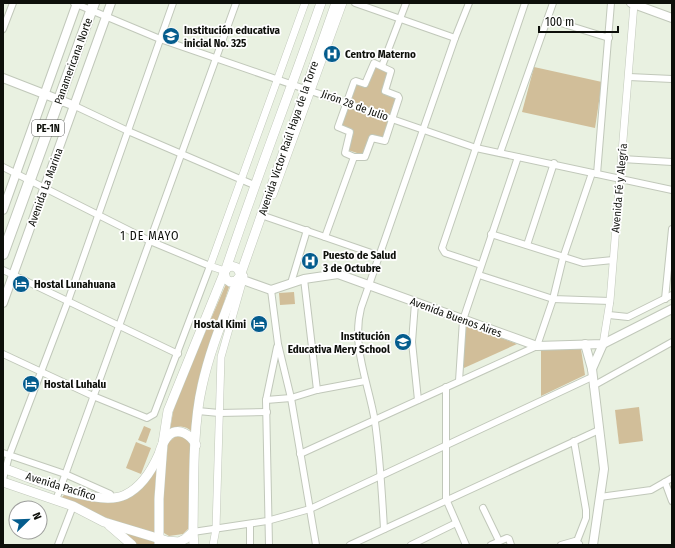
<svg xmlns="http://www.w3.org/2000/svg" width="675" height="548" font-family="'Fira Sans Condensed',sans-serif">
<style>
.green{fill:#d1be99}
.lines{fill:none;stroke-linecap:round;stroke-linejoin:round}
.minor-casing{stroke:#c1c8ba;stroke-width:8}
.tertiary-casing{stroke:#c1c8ba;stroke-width:8}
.secondary-casing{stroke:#c1c8ba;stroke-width:10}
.primary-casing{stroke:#c1c8ba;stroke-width:10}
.trunk-casing{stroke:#c1c8ba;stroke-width:12}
.minor{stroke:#fff;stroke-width:6}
.tertiary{stroke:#fff;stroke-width:7}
.secondary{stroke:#fff;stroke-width:8}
.primary{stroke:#fff;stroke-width:9}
.trunk{stroke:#fff;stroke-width:10}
.labels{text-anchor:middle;stroke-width:3.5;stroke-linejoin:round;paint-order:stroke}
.shield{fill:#fff;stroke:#565754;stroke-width:1}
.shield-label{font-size:10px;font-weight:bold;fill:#0d0f0a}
.poi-label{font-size:11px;font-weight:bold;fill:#0d0f0a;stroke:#fff;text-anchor:start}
.street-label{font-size:11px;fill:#0d0f0a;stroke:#fff}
.neighbourhood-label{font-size:12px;letter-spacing:1px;fill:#0d0f0a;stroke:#fff}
</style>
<rect width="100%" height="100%" fill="#e9f1e1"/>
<g class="green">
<path d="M375,65L390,71L383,92L397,98L383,139L370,135L363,155L348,150L353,130L342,125L356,83L367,87Z"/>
<path d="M534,67L602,82L595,128L522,112Z"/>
<path d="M226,284L229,287L198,382L193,433C186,425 178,425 170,430L173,412L179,393Z"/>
<path d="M294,292L295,304L280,305L279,293Z"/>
<path d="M464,324L517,344L464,368Z"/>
<path d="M581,349L585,375L541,396V350Z"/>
<path d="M639,407L643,441L619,444L615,410Z"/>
<path d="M144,426L151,429L146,443L138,440Z"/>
<path d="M177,435L191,440L189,528L183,534L169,536L164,533L163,491L168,443Z"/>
<path d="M136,442L151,448L141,474L126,468Z"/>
<path d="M157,463L154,502L155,536L67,503L62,497L65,494L120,500Z"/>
<path d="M115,526L156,541V545H135Z"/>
</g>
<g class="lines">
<g class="minor-casing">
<g id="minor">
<path d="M74,3L160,39L476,148L672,190"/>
<path d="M355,3L455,38"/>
<path d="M548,19L609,38"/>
<path d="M3,29L13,3"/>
<path d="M374,63L391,71L385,91L398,96L399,98L385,141L372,138L365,157H354L345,153L350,132L338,127L354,82L356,81L365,84Z"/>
<path d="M382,66L406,3"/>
<path d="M629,77L672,79"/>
<path d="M75,106L128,131L254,185"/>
<path d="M500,153L553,3"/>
<path d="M622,159L672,162"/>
<path d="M3,167L150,241L210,266L154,414L147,418L93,396L3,354"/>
<path d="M597,174L611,3"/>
<path d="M261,215L380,256"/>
<path d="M491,234L583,263L613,260"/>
<path d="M325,237L354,157"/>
<path d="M527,245L554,163"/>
<path d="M481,265L445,253L442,248L525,3"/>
<path d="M3,270L178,354"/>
<path d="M479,275L553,299L610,301"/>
<path d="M304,279L317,390"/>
<path d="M291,283L307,230"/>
<path d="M271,290L278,344L291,398L316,545"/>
<path d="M665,299L672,229"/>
<path d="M415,303L412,342L418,400"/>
<path d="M609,315L628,317L672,295"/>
<path d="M459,381L463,320L518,157"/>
<path d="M593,386L672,342"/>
<path d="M446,387V499L466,545"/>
<path d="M266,400L291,398L317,390L365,381"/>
<path d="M198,411L219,413L267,412"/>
<path d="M574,441L586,510V518L577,541"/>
<path d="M3,453L65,474L110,494"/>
<path d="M300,454L537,346L553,299L563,258L592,173"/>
<path d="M3,479L9,456L68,301L173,3"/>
<path d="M665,482L672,501"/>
<path d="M600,497L651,490L672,478"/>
<path d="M56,500L236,3"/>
<path d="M483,508L499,541"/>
<path d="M250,524V545"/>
<path d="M384,529C382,493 380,457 375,422C369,384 351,347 361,308L455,38L469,3"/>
<path d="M193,532L267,521L310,509L592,377"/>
<path d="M58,545L73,506"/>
<path d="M269,545L266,400L277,347"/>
<path d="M350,545L599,430"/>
<path d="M411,545L456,523"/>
<path d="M491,545L507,538L509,539L511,545"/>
<path d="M561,545L575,541L579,544"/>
</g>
</g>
<g class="tertiary-casing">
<g id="tertiary">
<path d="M273,195L343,3"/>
<path d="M225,271L210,266L305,3"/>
<path d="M603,344L610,301L634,4"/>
<path d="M213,545L216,529L221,357L244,276"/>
</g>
</g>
<g class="secondary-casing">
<g id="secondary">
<path d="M631,3L672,18"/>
<path d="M3,78L75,106"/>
<path d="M3,210L77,3"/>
<path d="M243,280L271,290L304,279L338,274L537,346L603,344L672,309"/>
<path d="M3,303L111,3"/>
<path d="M585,344L592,369L604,469L593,545"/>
<path d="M592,369L603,344"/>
</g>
</g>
<g class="primary-casing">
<g id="primary">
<path d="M226,269C256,179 290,92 321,3"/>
<path d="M224,273L226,279L230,282L236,281L240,276L336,3"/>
<path d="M3,468C31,478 98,508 125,495C142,487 152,470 159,454C161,447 164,440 169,435C179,427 191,435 196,445"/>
<path d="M3,482L73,506L104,522L167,541L179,542L185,539L193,532"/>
<path d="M109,525L132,545"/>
<path d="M159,545V499L163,443L168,411L225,271C229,264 237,265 240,273"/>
<path d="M194,545L193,532C194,487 192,429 202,386C210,349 225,314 238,279"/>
</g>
</g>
<g class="trunk-casing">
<path id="trunk" d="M3,254L94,3"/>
</g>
<use href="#minor" class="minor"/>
<use href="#tertiary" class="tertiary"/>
<use href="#secondary" class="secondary"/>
<use href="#primary" class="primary"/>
<use href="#trunk" class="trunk"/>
</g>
<defs>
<g id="school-disc" transform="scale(0.9)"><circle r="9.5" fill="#045c8d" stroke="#fff"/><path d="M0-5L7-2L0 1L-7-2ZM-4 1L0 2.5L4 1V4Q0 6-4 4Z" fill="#fff"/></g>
<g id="hospital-disc" transform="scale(0.9)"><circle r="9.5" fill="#045c8d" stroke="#fff"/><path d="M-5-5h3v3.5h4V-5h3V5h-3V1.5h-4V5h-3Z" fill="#fff"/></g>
<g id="hotel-disc" transform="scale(0.9)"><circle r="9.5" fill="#045c8d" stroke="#fff"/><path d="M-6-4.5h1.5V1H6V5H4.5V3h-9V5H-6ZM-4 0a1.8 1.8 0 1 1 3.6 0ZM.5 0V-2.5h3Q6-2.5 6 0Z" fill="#fff"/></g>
</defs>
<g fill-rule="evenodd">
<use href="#school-disc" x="171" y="36"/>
<use href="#hospital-disc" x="332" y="54"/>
<use href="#hospital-disc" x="310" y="261"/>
<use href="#hotel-disc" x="21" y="284"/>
<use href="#hotel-disc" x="259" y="324"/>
<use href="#school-disc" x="403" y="342"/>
<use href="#hotel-disc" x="31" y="384"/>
</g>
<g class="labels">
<rect class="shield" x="32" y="120" width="32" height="16" rx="3"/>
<g class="shield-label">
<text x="48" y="132">PE-1N</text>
</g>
<g class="poi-label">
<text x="184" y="34">Institución educativa<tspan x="184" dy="13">inicial No. 325</tspan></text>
<text x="345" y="58">Centro Materno</text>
<text x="323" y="259">Puesto de Salud<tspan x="323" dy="13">3 de Octubre</tspan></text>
<text x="34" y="288">Hostal Lunahuana</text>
<text x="246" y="328" text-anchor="end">Hostal Kimi</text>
<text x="390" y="340" text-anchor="end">Institución<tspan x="390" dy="13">Educativa Mery School</tspan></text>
<text x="44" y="388">Hostal Luhalu</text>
</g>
<g class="street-label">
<text transform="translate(73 61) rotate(-70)" y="4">Panamericana Norte</text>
<text transform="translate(355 105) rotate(20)" y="4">Jirón 28 de Julio</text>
<text transform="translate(288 138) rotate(-71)" y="4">Avenida Victor Raúl Haya de la Torre</text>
<text transform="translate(45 187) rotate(-70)" y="4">Avenida La Marina</text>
<text transform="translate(619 188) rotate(-85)" y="4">Avenida Fé y Alegría</text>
<text transform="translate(456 317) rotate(20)" y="4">Avenida Buenos Aires</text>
<text transform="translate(61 486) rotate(17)" y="4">Avenida Pacífico</text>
</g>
<g class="neighbourhood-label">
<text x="150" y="240">1 DE MAYO</text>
</g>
</g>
<rect width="675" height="548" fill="none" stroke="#0d0f0a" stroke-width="8"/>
<g transform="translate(28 520) rotate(67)"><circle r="19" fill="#ffffff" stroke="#9e9f9d"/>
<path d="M0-3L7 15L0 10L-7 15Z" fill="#045c8d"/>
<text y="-6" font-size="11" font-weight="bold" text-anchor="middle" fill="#0d0f0a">N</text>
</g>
<path d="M539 26v6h79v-6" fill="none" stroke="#0d0f0a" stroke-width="2"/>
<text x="545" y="26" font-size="12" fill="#0d0f0a" stroke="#ffffff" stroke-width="3" paint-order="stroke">100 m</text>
</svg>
